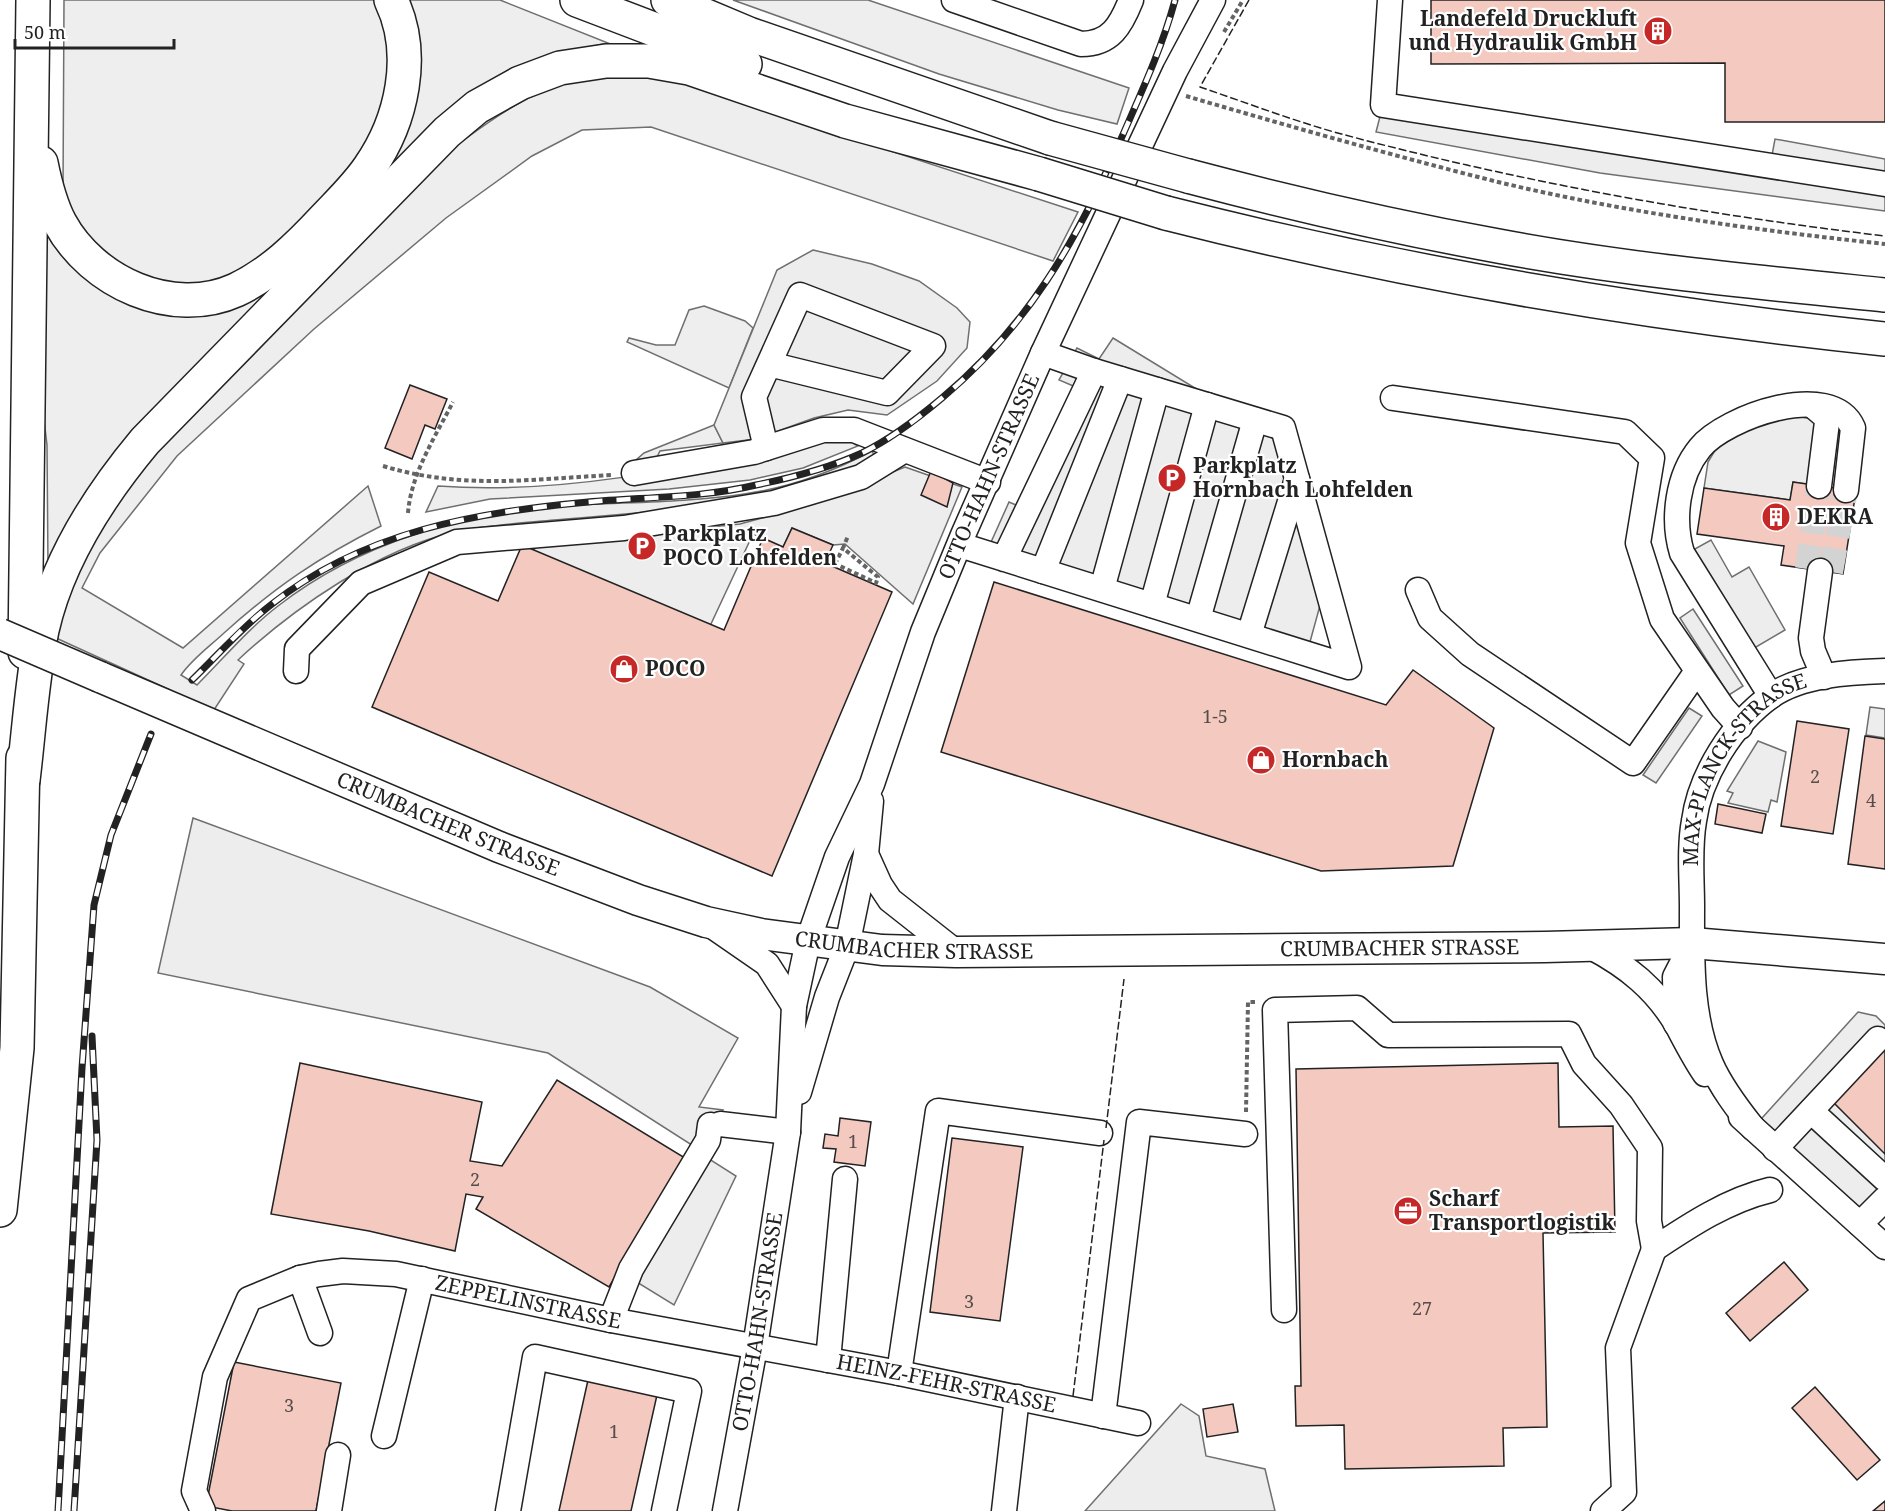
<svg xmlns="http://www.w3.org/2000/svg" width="1885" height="1511" font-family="'Noto Serif',serif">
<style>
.green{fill:#eee;stroke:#6f6f6f;stroke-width:1.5}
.parking{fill:#ededed;stroke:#6f6f6f;stroke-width:1.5}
.building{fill:#f3c9c0;stroke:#222;stroke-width:1.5}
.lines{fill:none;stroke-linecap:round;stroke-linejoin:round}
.minor-tunnel{stroke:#d3d3d3;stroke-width:24;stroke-dasharray:24 12;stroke-linecap:butt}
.minor-casing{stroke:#222;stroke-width:27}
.major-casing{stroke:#222;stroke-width:33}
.highway-casing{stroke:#222;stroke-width:36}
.path{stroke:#646464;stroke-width:4;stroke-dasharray:4.5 3;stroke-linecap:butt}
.minor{stroke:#fff;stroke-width:24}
.major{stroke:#fff;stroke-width:30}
.highway{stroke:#fff;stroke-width:33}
.rail-casing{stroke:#222;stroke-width:7}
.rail{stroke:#fff;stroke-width:4.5;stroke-dasharray:14;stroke-linecap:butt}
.major-bridge-casing{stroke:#222;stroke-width:33;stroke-linecap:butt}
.highway-bridge-casing{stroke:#222;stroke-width:36;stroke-linecap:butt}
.major-bridge{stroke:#fff;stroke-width:30}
.highway-bridge{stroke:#fff;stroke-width:33}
.fence{stroke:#222;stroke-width:1.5;stroke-dasharray:8 3;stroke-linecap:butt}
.labels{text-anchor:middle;stroke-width:4.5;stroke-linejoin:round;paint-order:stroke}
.number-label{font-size:18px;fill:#564c4a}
.poi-label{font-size:21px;font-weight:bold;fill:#222;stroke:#fff;text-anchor:start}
.street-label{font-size:21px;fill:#222;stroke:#fff}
</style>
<rect width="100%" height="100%" fill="#fff"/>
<g class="green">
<path d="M64,0H378L387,22L390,74L376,129L353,166L274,249L243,272L187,288L158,284L85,244L63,191Z"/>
<path d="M403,0H500L608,43L542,57L510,69L480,89L48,567L47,445L43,411L45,219L77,261L213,306L375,174Z"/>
<path d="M733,0H868L1129,88L1117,124L1058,110L939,74Z"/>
<path d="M627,72L670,79L1078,212L1053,261L651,127L582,130L532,156L446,218L314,329L177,456L100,553L82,588L183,648L368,486L381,526C319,557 275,587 224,633C209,647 193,658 181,675L197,685C223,659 249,628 278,606C359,543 462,513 562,506C622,502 684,503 744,494C788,488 832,472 872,451L876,459C783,506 657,511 554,520C521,523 487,525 455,532C379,549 295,607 238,660L244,664L212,713L170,690L56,638L80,553L124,485L458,144C493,119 528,92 572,82C589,77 609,75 627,72Z"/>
<path d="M704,306L745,321L753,328L729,388L627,342L629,338L656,345H675L689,310Z"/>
<path d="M714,425L723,443L660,451L655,461L627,468L644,453Z"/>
<path d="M839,435L858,446L803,468L750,480L669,489L490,499L426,512L438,486C573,496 707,463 839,435Z"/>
</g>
<g class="parking">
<path d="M1383,105L1770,166L1775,139L1885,159V211L1600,173L1376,132Z"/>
<path d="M813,250L872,264L919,281L957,308L970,322L967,348L937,381L887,415L848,410L814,418L756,439L723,443L714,425L777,270Z"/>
<path d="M1113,338L1303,454L1324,591L1305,660L983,560L1009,502L1023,508L1078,388L1059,380L1077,348L1099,359Z"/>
<path d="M1792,415L1821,421L1812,485L1793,482L1790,500L1704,488L1708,462L1717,447L1753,427Z"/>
<path d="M905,467L962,487L913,604L845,544L833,545L792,528L783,547L753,534L710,626L533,553L536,545L740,524L814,504Z"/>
<path d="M1711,540L1732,577L1749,567L1785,630L1751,650L1693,550Z"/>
<path d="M1693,609L1743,686L1729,695L1680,618Z"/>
<path d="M1870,707L1885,709V738L1866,735Z"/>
<path d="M1689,708L1702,716L1656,783L1643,775Z"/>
<path d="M1758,741L1786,752L1777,802L1771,800L1768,812L1728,803L1733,793L1727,791Z"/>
<path d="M193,818L650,987L738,1038L699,1107L723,1110L709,1159L736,1176L674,1305L622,1273L695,1147L548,1053L158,973Z"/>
<path d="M1858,1012L1876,1016L1885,1025V1209L1866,1229L1753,1128Z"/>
<path d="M1181,1404L1199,1416L1206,1456L1265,1469L1275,1511H1085Z"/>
</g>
<g class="building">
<path d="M1431,0H1885V122H1725V63L1431,64Z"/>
<path d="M410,385L447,399L435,429L425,425L412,459L385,448Z"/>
<path d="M931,471L953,483L947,507L921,495Z"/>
<path d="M1793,482L1856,491L1843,574L1781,565L1784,546L1697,534L1704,488L1790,500Z"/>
<path d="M792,528L833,545L825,563L892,592L772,876L372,707L429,572L498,601L522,545L724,630L763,538L783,547Z"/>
<path d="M994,582L1386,705L1413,670L1494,728L1453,866L1321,871L941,752Z"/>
<path d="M1797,721L1849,729L1833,834L1781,826Z"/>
<path d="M1865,736L1885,739V869L1848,864Z"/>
<path d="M1718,804L1766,814L1762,833L1715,824Z"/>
<path d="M1885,1049V1154L1833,1102Z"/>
<path d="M300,1063L482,1102L470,1161L502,1166L557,1080L685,1158L609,1287L476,1209L483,1197L466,1194L455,1251L369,1231L271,1214Z"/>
<path d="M1558,1063L1559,1127L1613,1126L1615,1232L1543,1233L1547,1427L1503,1428L1504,1466L1345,1469L1344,1425L1296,1426L1295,1386H1301L1296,1069Z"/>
<path d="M840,1118L871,1122L865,1166L834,1162L836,1149L823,1148L825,1134L838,1136Z"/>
<path d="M952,1138L1023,1147L1000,1321L930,1312Z"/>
<path d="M1784,1262L1808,1290L1750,1341L1726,1313Z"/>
<path d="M234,1362L341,1383L316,1511H232L206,1506Z"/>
<path d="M588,1380L657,1395L631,1511H559Z"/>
<path d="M1815,1387L1880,1460L1857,1480L1792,1408Z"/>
<path d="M1233,1404L1238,1432L1207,1437L1203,1409Z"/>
<path d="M1885,1501V1511H1873Z"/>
</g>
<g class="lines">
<g class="minor-tunnel">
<path d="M1807,569L1819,486"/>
<path d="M1831,572L1846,490"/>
</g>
<g class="minor-casing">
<g id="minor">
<path d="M954,0L1081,44C1111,44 1121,25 1131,0"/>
<path d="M1390,0L1383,105L1885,184"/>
<path d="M1043,353L1094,371"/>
<path d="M1393,398L1625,432L1652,458L1638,543L1662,619L1723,708L1740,727"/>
<path d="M1813,406L1826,417L1827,422L1819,486"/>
<path d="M766,448L754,397L800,295L933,346L887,393L769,364"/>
<path d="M634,473L754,452L823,430H854L988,482"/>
<path d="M960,545L1349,667L1283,428L1094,371L1004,559"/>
<path d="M1043,571L1120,379"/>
<path d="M1820,571L1811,638L1813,651L1824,677"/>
<path d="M1102,589L1157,390"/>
<path d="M1418,590L1430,618L1470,654L1633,763L1697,671"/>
<path d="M1152,605L1207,405"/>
<path d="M1198,619L1255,420"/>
<path d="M1249,635L1297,479"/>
<path d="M296,671L297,649L361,583L457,542L624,528L774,503L861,477L903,451"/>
<path d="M1771,696L1682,553C1672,520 1677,476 1700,448C1725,417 1832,379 1853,428L1846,490"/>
<path d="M866,854L880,885L890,900L956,952"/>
<path d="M712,926L767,964L794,1006"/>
<path d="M1591,947C1627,966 1656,989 1677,1025C1686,1042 1694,1058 1705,1074"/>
<path d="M1676,1024L1675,977L1691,946"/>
<path d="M799,1092L827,997L847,946L866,854L871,801"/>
<path d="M1811,1111L1885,1179"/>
<path d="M1741,1117L1885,1247"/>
<path d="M720,1124L788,1132"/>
<path id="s1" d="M1753,1128C1737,1108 1721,1087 1711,1064C1690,1016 1692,958 1692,907C1692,879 1689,848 1694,821C1700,775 1733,723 1771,696C1801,675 1849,672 1885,671"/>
<path d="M1775,1149L1878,1039"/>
<path d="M1860,1224L1885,1199"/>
<path d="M300,1278L320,1333"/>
<path d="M1284,1310L1275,1010L1357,1008L1388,1035L1569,1034L1584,1064L1621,1105L1650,1148L1649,1221L1654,1249C1690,1225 1728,1200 1770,1190"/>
<path d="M611,1320L631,1269L708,1140L710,1125"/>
<path d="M828,1360L845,1179"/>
<path d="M899,1373L938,1111L1100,1133"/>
<path d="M1103,1416L1139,1122L1245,1134"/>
<path d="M384,1436L422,1279"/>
<path id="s2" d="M203,1511L194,1491L215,1377L249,1299L300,1278L319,1274L343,1271L396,1274L611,1320L899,1373L1138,1423"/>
<path d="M329,1511L338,1455"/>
<path d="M508,1511L535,1357L689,1391L664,1511"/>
<path id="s3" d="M725,1511L755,1347L788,1132L794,1006L808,941L837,857L872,784L923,632L963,535L1043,353L1175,71L1213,0"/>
<path d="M1004,1511L1017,1397"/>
<path d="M1603,1511L1624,1492L1618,1348L1654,1249"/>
</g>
</g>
<g class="major-casing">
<g id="major">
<path id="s4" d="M100,677L499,847L638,900L706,922L761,934L882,950L956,952L1545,947L1692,943L1885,959"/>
</g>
</g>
<g class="highway-casing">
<g id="highway">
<path d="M577,0L745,64"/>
<path d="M668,0L749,34L1050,138"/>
<path d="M41,163C45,183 50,204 60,223C92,282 172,319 236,290C270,274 298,247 324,219C339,203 356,187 369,168C402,121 417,54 391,0"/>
<path d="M1188,176C1290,203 1394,227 1498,246C1626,270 1756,282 1885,295"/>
<path d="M1166,213C1402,273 1643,314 1885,339"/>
<path d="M25,652L33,0"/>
<path d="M23,780C29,731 32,678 42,630C58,559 99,496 145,441L447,132L477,107L520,83L560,68L606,61H649L689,68L845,121L1039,174"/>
<path d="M0,1210L17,1048L23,758"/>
</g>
</g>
<g class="path">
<path d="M1224,32L1243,0"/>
<path d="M1186,96C1288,126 1391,155 1494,181C1622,212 1754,230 1885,244"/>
<path d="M383,466C462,490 532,479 612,475"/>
<path d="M408,513C411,474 435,437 453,402"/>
<path d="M827,560L876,583L878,577L843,548L848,536"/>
<path d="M835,564L843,548"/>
<path d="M1246,1112L1248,1002H1257"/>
</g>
<use href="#minor" class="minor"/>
<use href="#major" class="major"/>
<use href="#highway" class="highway"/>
<g class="rail-casing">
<g id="rail">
<path d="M192,680C218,655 243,626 272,604C363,532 476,512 588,502C644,497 702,498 756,485C791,478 829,468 862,453C891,439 917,419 942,398C1028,326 1077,241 1121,139C1141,93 1162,48 1175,0"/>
<path d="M58,1511L82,1068L94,905L111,835L151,734"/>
<path d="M74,1511L97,1140L92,1036"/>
</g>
</g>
<use href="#rail" class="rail"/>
<g class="major-bridge-casing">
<path id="major-bridge" d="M0,634L100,677"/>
</g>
<g class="highway-bridge-casing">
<g id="highway-bridge">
<path d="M1050,138L1188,176"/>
<path d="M1039,174L1166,213"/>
</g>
</g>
<use href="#major-bridge" class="major-bridge"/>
<use href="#highway-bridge" class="highway-bridge"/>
<g class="fence">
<path d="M1249,0L1200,87C1244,102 1289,119 1334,132C1515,181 1699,214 1885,236"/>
<path d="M1106,1128L1124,979"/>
<path d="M1073,1396L1104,1140"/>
</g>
</g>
<defs>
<g id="building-disc" transform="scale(1.5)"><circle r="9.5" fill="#c62828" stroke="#fff"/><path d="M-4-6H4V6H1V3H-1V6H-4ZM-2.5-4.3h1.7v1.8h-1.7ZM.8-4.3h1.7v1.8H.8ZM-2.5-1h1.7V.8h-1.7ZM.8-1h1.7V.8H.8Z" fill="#fff"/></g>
<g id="parking-disc" transform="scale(1.5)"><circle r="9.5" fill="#c62828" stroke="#fff"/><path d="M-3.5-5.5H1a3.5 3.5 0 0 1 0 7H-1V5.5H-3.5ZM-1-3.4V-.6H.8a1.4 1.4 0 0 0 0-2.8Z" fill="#fff"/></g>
<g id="shop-disc" transform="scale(1.5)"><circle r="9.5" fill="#c62828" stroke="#fff"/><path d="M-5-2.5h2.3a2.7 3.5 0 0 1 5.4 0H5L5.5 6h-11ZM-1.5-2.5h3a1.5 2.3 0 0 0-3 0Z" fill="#fff"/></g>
<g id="office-disc" transform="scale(1.5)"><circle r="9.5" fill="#c62828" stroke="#fff"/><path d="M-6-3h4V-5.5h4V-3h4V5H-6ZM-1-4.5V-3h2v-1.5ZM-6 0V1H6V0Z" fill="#fff"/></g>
</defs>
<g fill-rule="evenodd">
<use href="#building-disc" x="1658" y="31"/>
<use href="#parking-disc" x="1172" y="478"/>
<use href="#building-disc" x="1776" y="517"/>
<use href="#parking-disc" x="642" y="546"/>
<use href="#shop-disc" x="624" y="669"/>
<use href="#shop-disc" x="1261" y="760"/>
<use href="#office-disc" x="1408" y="1211"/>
</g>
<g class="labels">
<g class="number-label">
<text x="1215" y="723">1-5</text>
<text x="1815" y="783">2</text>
<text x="1871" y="807">4</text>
<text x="853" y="1148">1</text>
<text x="475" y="1186">2</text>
<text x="969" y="1308">3</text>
<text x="1422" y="1315">27</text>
<text x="289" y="1412">3</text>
<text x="614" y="1438">1</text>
</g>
<g class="poi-label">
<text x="1637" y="26" text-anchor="end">Landefeld Druckluft<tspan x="1637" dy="24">und Hydraulik GmbH</tspan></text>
<text x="1193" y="473">Parkplatz<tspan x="1193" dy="24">Hornbach Lohfelden</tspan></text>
<text x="1797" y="524">DEKRA</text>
<text x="663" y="541">Parkplatz<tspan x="663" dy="24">POCO Lohfelden</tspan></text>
<text x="645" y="676">POCO</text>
<text x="1282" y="767">Hornbach</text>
<text x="1429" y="1206">Scharf<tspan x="1429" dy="24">Transportlogistik</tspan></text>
</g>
<g class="street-label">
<text dy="7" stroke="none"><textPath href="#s3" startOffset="1076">OTTO-HAHN-STRASSE</textPath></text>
<text dy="7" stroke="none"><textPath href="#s1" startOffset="394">MAX-PLANCK-STRASSE</textPath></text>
<text dy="7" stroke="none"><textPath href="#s4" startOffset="378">CRUMBACHER STRASSE</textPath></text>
<text dy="7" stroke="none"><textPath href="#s4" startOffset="864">CRUMBACHER STRASSE</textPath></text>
<text dy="7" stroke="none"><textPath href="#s4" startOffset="1350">CRUMBACHER STRASSE</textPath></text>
<text dy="7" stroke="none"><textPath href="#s2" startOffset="510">ZEPPELINSTRASSE</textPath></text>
<text dy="7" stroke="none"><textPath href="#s3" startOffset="192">OTTO-HAHN-STRASSE</textPath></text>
<text dy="7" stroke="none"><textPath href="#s2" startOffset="936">HEINZ-FEHR-STRASSE</textPath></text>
</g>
</g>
<path d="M15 39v9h159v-9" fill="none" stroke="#222222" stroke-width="3"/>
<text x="24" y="39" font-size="18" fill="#222222" stroke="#ffffff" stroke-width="4.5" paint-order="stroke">50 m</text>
</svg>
